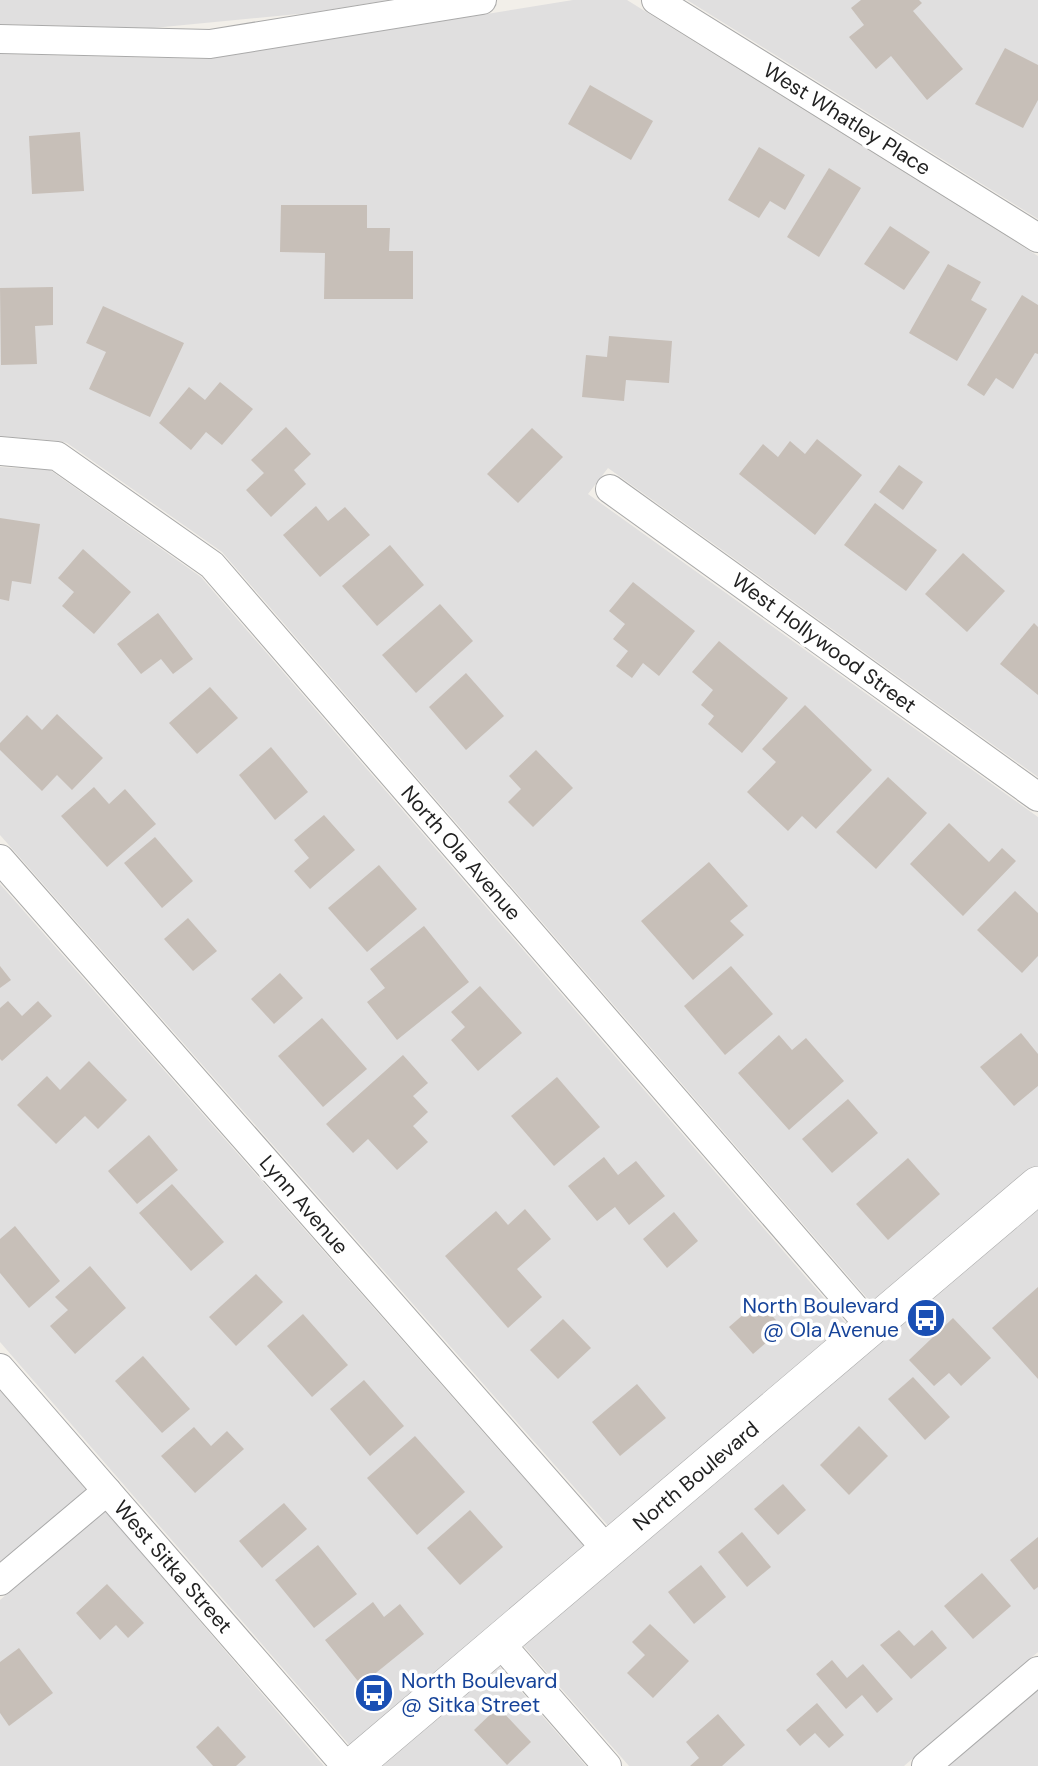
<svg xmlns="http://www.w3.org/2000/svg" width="1038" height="1766" font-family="'DM Sans',sans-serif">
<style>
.residential{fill:#e0dfdf}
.building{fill:#c7bfb8}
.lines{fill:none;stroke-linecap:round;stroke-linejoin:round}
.minor-casing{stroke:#a9a9a9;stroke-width:30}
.tertiary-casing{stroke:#a9a9a9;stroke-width:38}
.minor{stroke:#fff;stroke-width:28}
.tertiary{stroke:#fff;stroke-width:37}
.labels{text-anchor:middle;stroke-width:7;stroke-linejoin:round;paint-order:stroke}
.street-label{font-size:21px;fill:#222;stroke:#fff}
.transit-label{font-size:21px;fill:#164399;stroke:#fff;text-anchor:end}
</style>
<rect width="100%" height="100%" fill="#f2efe9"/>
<g class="residential">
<path d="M0,0H389L309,13L153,28L0,24Z"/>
<path d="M573,0H627L1038,256V777L608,468L588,494L1038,817V1167L874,1306L222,552L67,443L60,441L0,436V54L208,59Z"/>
<path d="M687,0H1038V219Z"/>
<path d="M0,467L50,470L201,577L849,1327L611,1529L0,835Z"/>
<path d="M0,884L587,1550L352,1748L0,1342Z"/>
<path d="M1038,1204V1652L904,1766H629L522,1644Z"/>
<path d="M0,1391L86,1490L0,1562Z"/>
<path d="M105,1511L324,1766H0V1600Z"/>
<path d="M497,1664L586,1766H375Z"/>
<path d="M1038,1690V1766H948Z"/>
</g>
<g class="building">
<path d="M861,0H919L922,3L913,11L963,69L927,100L891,56L876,69L849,37L864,25L851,8Z"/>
<path d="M1005,48L1038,65V100L1023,128L975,104Z"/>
<path d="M590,85L653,121L631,160L568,124Z"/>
<path d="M80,132L84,191L32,194L29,136Z"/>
<path d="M759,147L805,175L785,210L770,201L759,218L728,200Z"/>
<path d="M829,168L861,188L819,257L787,237Z"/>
<path d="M281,205H367V228H390L389,251H413V299H324L325,253L280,252Z"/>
<path d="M890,226L930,252L904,290L864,264Z"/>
<path d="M948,264L981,282L971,300L987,309L957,361L909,333Z"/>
<path d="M53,287V325L35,326L37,364L1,365L0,288Z"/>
<path d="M1022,295L1038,305V354L1035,353L1013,389L996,378L984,396L967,385Z"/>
<path d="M103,306L184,343L150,417L89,389L106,352L86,343Z"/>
<path d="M609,336L672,341L669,383L626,380L624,401L582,397L586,355L607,357Z"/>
<path d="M220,382L253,409L222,445L206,432L191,450L159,423L189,387L205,400Z"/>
<path d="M286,427L311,454L294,470L306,484L271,517L246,490L264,473L251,460Z"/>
<path d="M532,428L563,457L518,503L487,474Z"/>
<path d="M817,439L862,475L815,535L739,474L763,444L778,457L790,441L805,454Z"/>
<path d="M899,465L923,482L903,510L879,492Z"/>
<path d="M875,503L937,550L906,591L844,545Z"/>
<path d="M316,506L328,521L345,507L370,535L320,577L283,535Z"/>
<path d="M0,518L40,524L31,584L12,581L9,601L0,599Z"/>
<path d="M390,545L424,585L377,626L342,586Z"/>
<path d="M83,549L131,592L94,634L62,606L74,592L58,578Z"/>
<path d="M963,553L1005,591L967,632L925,594Z"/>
<path d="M633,582L695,631L659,676L643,663L632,678L616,666L628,651L613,639L625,624L609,611Z"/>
<path d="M440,604L473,641L416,693L382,655Z"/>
<path d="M158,613L193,659L173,674L161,659L141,674L117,644Z"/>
<path d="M1034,623L1038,627V695L1000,664Z"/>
<path d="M719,641L788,698L742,753L708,724L714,716L701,705L713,690L692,672Z"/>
<path d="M466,673L504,716L466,750L429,707Z"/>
<path d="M210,687L238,718L197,754L169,723Z"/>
<path d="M805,705L872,770L816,829L802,816L788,831L747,792L776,762L762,749Z"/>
<path d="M57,714L103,758L72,790L57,775L42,791L0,750V743L27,715L42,730Z"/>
<path d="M271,747L308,792L275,820L239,775Z"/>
<path d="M536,750L573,788L533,827L508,802L521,789L509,776Z"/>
<path d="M888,777L927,813L876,869L836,832Z"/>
<path d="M94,787L109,804L125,789L156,824L107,867L61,816Z"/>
<path d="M324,815L355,850L310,889L294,871L309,858L294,840Z"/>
<path d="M949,823L989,862L1002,848L1016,861L963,916L910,864Z"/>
<path d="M155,837L193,881L162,908L124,863Z"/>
<path d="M709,862L748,906L730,921L744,935L693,980L641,921Z"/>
<path d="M379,865L417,909L367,952L328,908Z"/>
<path d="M1015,891L1038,913V956L1022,973L977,930Z"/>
<path d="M188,918L217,951L193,971L164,939Z"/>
<path d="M424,926L469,982L397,1040L367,1002L385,988L370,969Z"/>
<path d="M0,966L11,980L0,988Z"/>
<path d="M731,966L773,1014L725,1055L684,1006Z"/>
<path d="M280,973L303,998L274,1024L251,999Z"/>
<path d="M480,986L522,1033L478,1071L451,1040L465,1027L451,1012Z"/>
<path d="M8,1001L22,1016L38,1001L52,1016L2,1061L0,1059V1008Z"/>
<path d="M322,1018L367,1069L323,1107L278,1056Z"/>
<path d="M1021,1033L1038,1054V1086L1014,1106L980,1067Z"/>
<path d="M779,1035L792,1050L806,1038L844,1081L789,1130L738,1073Z"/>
<path d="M403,1055L428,1083L413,1096L428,1112L413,1126L428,1142L397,1170L368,1139L353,1153L326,1124Z"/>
<path d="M89,1061L127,1100L98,1129L85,1116L56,1144L17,1105L47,1076L60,1090Z"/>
<path d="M557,1077L600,1127L554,1166L511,1116Z"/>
<path d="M848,1099L878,1133L832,1173L802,1139Z"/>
<path d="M149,1135L178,1170L137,1204L108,1171Z"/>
<path d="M604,1157L618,1175L636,1161L665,1196L629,1225L615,1207L597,1221L568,1186Z"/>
<path d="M908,1158L940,1194L888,1240L856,1204Z"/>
<path d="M172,1184L224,1242L191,1271L139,1213Z"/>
<path d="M525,1209L551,1239L517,1269L542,1297L508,1328L445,1256L496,1211L508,1225Z"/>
<path d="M674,1212L698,1241L667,1268L643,1239Z"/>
<path d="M15,1226L60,1281L29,1308L0,1273V1239Z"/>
<path d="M90,1266L126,1308L75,1354L50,1326L68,1310L55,1297Z"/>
<path d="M256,1274L283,1302L236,1346L209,1317Z"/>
<path d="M1038,1287V1379L992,1328Z"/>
<path d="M759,1301L783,1328L753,1354L729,1327Z"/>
<path d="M303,1314L348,1365L312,1397L267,1346Z"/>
<path d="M953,1318L991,1358L961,1386L949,1373L934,1386L909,1360Z"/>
<path d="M563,1319L591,1348L558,1379L530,1350Z"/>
<path d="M143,1356L190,1409L162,1433L115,1381Z"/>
<path d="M913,1377L950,1417L925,1440L888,1399Z"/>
<path d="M364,1380L404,1426L370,1456L330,1409Z"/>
<path d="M637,1384L666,1418L620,1456L592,1422Z"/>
<path d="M859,1426L888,1456L849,1495L820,1465Z"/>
<path d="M194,1427L211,1446L227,1431L244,1449L195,1493L161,1456Z"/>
<path d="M415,1436L465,1492L417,1535L367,1478Z"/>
<path d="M783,1484L806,1510L778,1535L754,1509Z"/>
<path d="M284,1503L307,1529L262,1568L239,1541Z"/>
<path d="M470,1510L503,1547L460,1585L427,1548Z"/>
<path d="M742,1532L771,1567L747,1587L718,1552Z"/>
<path d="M1038,1537V1587L1034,1590L1010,1560Z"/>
<path d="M318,1545L357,1594L314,1628L275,1580Z"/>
<path d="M701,1565L726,1597L694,1624L668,1592Z"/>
<path d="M982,1573L1011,1606L973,1639L944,1606Z"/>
<path d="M107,1584L144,1623L128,1638L116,1625L100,1640L76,1613Z"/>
<path d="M373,1602L384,1617L400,1604L424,1634L361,1685L325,1640Z"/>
<path d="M650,1624L689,1661L653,1698L627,1673L645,1655L632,1642Z"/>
<path d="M899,1630L914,1646L932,1630L947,1648L911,1679L880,1645Z"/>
<path d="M19,1648L53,1693L9,1726L0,1713V1662Z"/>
<path d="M832,1660L847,1678L863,1664L893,1699L877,1713L862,1695L846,1709L816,1674Z"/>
<path d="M817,1703L844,1735L829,1748L815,1733L800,1746L786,1730Z"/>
<path d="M498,1707L531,1742L507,1765L474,1730Z"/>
<path d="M718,1714L745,1745L722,1766H690L699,1758L686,1742Z"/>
<path d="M218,1726L246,1757L236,1766H213L196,1747Z"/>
</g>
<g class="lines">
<g class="minor-casing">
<g id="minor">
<path d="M656,0L1038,238"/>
<path d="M0,39L210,44L482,0"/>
<path d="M0,451L57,456L212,565L871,1327"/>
<path d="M610,489L1038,797"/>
<path d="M0,859L608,1551"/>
<path d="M0,1368L346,1766"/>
<path d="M0,1581L107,1491"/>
<path d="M500,1643L607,1766"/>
<path d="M926,1766L1038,1671"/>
</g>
</g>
<g class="tertiary-casing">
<path id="tertiary" d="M353,1766L1038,1185"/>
</g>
<use href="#minor" class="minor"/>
<use href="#tertiary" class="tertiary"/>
</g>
<defs>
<g id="bus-disc" transform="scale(2.0125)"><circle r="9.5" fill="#1a4fb4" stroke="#fff"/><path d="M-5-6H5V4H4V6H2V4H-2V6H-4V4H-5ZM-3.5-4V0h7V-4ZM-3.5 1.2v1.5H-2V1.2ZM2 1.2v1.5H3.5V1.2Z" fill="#fff"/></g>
</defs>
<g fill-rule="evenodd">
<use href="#bus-disc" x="926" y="1318"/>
<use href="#bus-disc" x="374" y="1693"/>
</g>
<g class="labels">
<g class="street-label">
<text transform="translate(847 119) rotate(32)" y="7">West Whatley Place</text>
<text transform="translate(824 643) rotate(36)" y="7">West Hollywood Street</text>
<text transform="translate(461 853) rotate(49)" y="7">North Ola Avenue</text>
<text transform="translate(304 1205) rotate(49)" y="7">Lynn Avenue</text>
<text transform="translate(696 1476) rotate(-40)" y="7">North Boulevard</text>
<text transform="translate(173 1567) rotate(49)" y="7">West Sitka Street</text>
</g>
<g class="transit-label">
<text x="899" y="1313">North Boulevard<tspan x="899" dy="24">@ Ola Avenue</tspan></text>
<text x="401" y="1688" text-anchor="start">North Boulevard<tspan x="401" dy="24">@ Sitka Street</tspan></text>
</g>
</g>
</svg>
